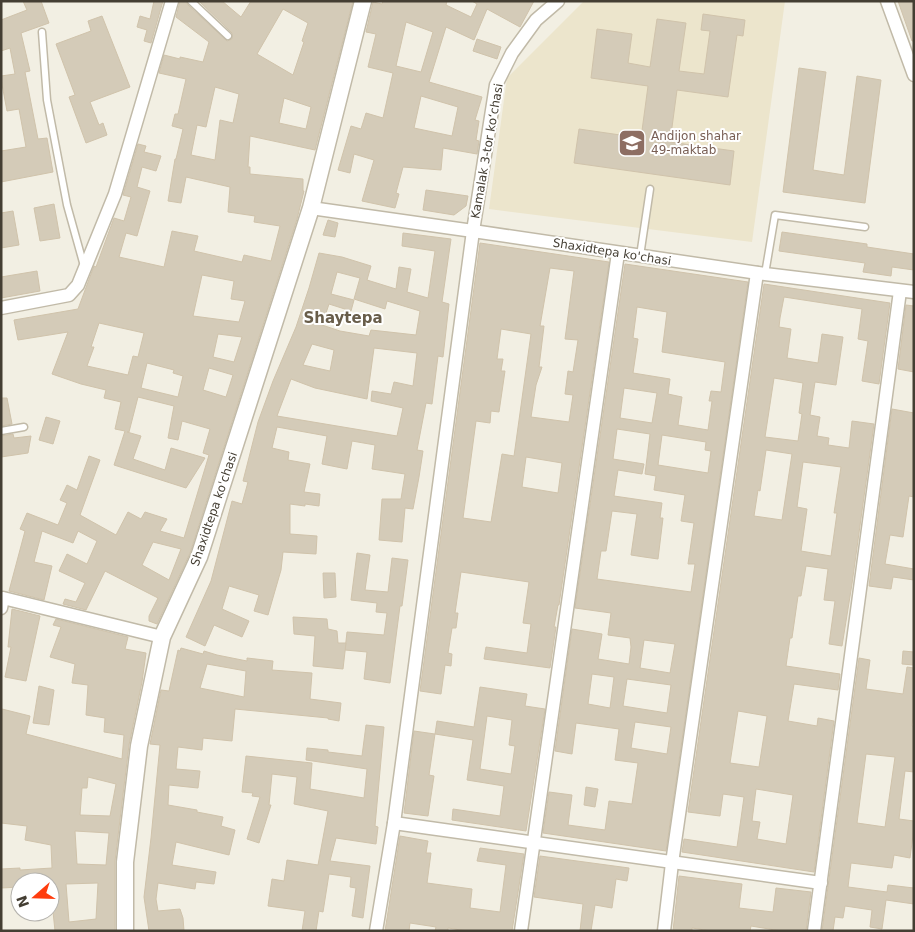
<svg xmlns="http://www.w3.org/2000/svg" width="915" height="932" font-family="'DejaVu Sans',sans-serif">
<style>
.education{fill:#ece5cc}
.building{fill:#d4cbb8;stroke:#d0c3ab;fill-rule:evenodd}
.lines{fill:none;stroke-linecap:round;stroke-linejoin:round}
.service-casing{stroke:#c1baa8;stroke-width:9}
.minor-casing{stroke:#c1baa8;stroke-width:15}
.tertiary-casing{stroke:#c1baa8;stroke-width:19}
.service{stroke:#fff;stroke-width:6}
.minor{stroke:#fff;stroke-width:12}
.tertiary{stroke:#fff;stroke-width:16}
.labels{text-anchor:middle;stroke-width:4;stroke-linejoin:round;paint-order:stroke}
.education-label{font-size:12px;fill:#785e54;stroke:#fff;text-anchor:start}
.street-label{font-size:12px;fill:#443e33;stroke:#fff}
.quarter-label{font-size:15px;font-weight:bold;fill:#685d4a;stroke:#fff}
</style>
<rect width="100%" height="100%" fill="#f2efe3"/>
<path class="education" d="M584,1H785L752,242L489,209L507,78Z"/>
<g class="building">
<path d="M23,1H41L49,23L21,33L30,71L25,72L38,139L47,138L53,172L1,182V151L26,147L19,109L7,111L1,79V76L15,74L10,48L1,51V20L27,10Z"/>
<path d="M154,1H163L151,43L144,41L147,30L137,27L140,16L150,19Z"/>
<path d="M180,1H186L188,5L227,41L232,39V33L199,1H222L241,17L251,1H353L315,150L250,136L248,167H250V174L303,179V191H304L297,219L190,553L157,624L149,621V616L158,598L105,571L86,610L63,604L65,599L76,602L85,583L59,571L67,554L87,564L97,541L78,531L73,543L42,531L34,562L52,566L44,600L9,591L25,531L20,529L27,513L58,525L67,503L60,500L67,485L77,490L89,456L100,460L80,515L116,535L128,512L141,519L145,512L167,519L160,531L184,538L209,455L203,453L210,429L182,421L178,440L168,438L174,406L138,397L129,432H127L141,436L133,459L165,470L171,448L205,458L186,488L114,465L125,431L115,429L121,402L104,398L106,390L81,384L52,374L68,332L18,340L14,320L78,309L94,266L96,267L114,218L124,221L131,197L123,195L138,144L146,146L144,152L161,156L156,171L142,167L137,187L150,191L137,236L126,233L119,257L164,267L172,231L198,236L194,251L242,262L244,255L271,261L280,226L254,222L255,216L228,212L230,187L186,177L181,203L168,201L175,159H176L183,129L172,126L175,114H178L186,79L159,73L164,55L180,59V57L203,62L209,42L176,17ZM283,9L308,23L302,41L304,42L293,75L257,54ZM215,87L239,94L233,123L220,120L215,160L191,155L197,125L206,127ZM284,98L311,107L306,129L279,123ZM202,275L234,281L231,299L245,301L239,322L193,316ZM99,323L144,333L138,357L133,356L128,375L87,366L94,347H91ZM218,334L242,337L234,362L213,357ZM147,363L174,370L173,373L183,376L178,397L141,388ZM209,368L233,375L226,397L203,390ZM153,542L181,549L169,580L142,565Z"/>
<path d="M383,1H447L446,5L471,17L477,4L472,1H534L520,27L487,9L474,40L446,27L429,82L482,97L475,120L479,121L476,140L479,141L477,154L443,148L441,170L403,167L396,193L399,194L395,208L362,201L374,160L354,154L350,173L338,170L351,126L361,129L366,113L383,118L393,73L368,67L376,34L366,32L373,2L382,4ZM406,22L433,32L421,72L396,66ZM421,96L458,107L452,136L414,128Z"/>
<path d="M898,1H914V41H912Z"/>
<path d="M703,14L745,20L743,36L737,35L728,97L677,90L670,142L734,151L730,185L574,163L579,129L641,138L648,86L591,78L597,29L632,34L628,63L650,67L657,19L686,23L679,71L704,74L710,31L701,30Z"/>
<path d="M102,16L130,87L90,102L99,125L103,123L107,135L86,143L69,97L75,95L56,44L91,31L88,21Z"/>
<path d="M477,39L501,47L497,59L473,51Z"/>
<path d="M799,68L826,72L813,170L844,175L857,76L881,80L865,203L783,192Z"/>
<path d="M426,190L468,196L466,206L454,215L423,210Z"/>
<path d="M54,204L60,238L40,241L34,208Z"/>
<path d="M13,211L19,245L1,248V213Z"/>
<path d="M328,220L338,223L335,237L323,235Z"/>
<path d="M782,232L867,244V247L914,254V270L892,267L891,276L863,272L865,263L779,251Z"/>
<path d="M403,233L451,239L442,302L449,304L443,357L438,356L432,404L426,403L417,450L423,451L419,477L413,509L405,508L402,542L379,540L382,499H401L405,474L372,469L375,445L352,441L347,469L322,464L327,436L277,427L272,448L289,452L288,460L310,464L304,492L320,494L319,506L305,504V506L290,504V534L317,536L316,554L283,552L281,570L268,615L254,611L259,595L229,586L222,609L249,621L242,637L214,625L205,646L186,637L211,581L232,501L242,504L248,482L243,481L258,422L273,381L296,327L309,288L319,253L342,257L371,266L367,280L396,289L399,267L411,269L407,292L428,298L435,251L402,246ZM337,272L360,278L354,299L385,309L387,301L420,311L416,335L371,330L369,336L340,331L322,325L329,304L351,311L354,300L331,294ZM312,344L334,350L330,371L303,365ZM374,348L417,353L413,386L394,382L391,394L372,391L371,401L403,408L397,436L277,416L291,379L315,388L367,399Z"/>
<path d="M480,243L609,262L559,605H558L554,627H556L550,668L484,659L486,647L527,653L531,624L523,623L529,582L461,572L455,613H458L456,628H452L448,653L452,654L451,666L445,665L441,694L420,691ZM550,268L574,271L565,339L578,340L573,372L568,371L565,394L573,395L569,422L531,417L536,385L542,367H539L544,326H540ZM501,329L531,334L514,456L502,454L491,522L463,518L476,421L490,423L491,411L499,412L505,371H501L503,359H497ZM526,457L562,463L558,493L522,487Z"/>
<path d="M625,264L748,282L666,851L543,833L549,792L572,795L568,825L605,830L609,801L632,804L638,763L615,760L619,729L576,723L572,754L555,751L572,629L602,634L598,659L629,664L631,647L630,638L608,635L611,613L575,608ZM637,307L667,312L662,352L725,362L721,392L711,391L709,401H712L708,430L678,425L682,397L668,394L670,379L633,373L638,339L633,338ZM624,388L657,393L652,423L620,418ZM617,429L650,434L645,474L656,476L654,490L685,495L681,521L694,523L688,564H695L691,592L597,579L601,551H606L612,511L637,514L631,555L644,557L658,559L663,518H660L662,503L614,496L618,470L642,474L644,464L613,459ZM662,435L706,442L705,450L711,451L708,473L658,465ZM644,640L675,644L670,673L640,668ZM592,674L614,677L610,708L588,704ZM627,679L671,685L667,713L623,706ZM635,722L671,727L667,754L631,748Z"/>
<path d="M37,271L40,291L1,298V277Z"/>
<path d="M764,284L890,303L879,384L862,381L868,341L858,339L862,309L784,297L780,318L779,327L791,329L787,358L818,363L822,334L843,337L836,385L815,382L810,415L820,417L817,436L829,438L828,445L849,448L852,421L874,424L852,584L842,646L829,644L835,601L824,600L828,569L806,566L801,596H798L792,638H790L786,666L840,674L838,690L794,684L788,721L817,726L818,718L834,721L814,872L682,852L684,839L737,847L744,797L723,794L720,816L688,812ZM774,378L803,383L799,413L802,414L798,441L765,437ZM766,450L792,454L782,520L754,516L758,490L760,491ZM803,462L841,467L834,513H837L831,556L801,551L807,509L797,507ZM738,711L767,716L759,767L730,763ZM756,789L793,795L786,844L757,839L760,822L752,821Z"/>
<path d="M906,305L914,306V372L898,369Z"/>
<path d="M1,398H7L12,424L1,426Z"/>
<path d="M892,409L914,413V497L909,496L903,537L890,535L885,564L914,569V580L893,577L891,589L869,586Z"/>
<path d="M46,417L60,421L53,444L39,440Z"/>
<path d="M13,434L14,438L31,436L28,453L1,457V436Z"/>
<path d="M357,553L370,555L365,590L388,592L392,558L408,560L402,606H400L390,683L364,679L367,652L345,650L347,632L384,635L387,613L376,612L377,603L351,600Z"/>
<path d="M323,573H335L336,597L324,598Z"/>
<path d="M12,609L40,616L26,681L5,677L11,647H8Z"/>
<path d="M293,617L327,619L328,629L337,631L338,643H346L343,669L313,666L315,636L294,634Z"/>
<path d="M56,619L128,637L125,649L146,653L142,682L129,745L115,861V931H55L50,882H20V887L1,888V869L20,868V870L52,868L51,845L25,840L27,826L1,823L2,709L30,716L26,734L122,759L124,735L104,732L105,718L86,715L88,685L72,683L75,664L50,657L61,627L53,625ZM88,777L116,784L110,816L80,815L82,788H87ZM75,831L109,833L106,865L77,864ZM98,883L96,919L69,922L66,884Z"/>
<path d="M181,648L203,654L204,651L217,655L247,661V658L273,661L272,670L312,673L310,699L341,703L339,721L328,719V718L235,709L232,741L203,738L202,750L178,747L176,769L200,771L198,788L169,785L168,805L197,810V812L223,817L221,826L235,830L229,855L176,842L172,865L216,872L214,884L196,882L195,889L158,883L156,899L158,911L180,909L183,918L184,931H149L144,897L151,838L160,745L150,744L161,690L169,691L178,650L180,651ZM207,664L246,671L244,697L200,688Z"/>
<path d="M903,651L914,652V665L902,664Z"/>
<path d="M859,658L870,660L866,689L903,694L907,667L914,668V705L912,726H914V772L905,771L899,819L914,821V827L910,858L894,855L892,868L851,863L848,887L887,892L888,885L914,888V904L886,900L882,929L870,927L872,910L845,906L843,918L835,917L833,931H822ZM866,754L895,757L885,827L857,823Z"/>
<path d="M39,686L54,690L49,725L33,723Z"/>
<path d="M480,687L527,694L525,706L545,709L526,831L452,820L453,809L500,816L504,786L467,780L473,740L435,734L437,721L474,727ZM487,716L512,720L509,745L515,746L511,774L480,769Z"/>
<path d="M366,725L384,727L375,826L378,827L376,844L336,838L330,861L370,866L363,918L352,916L356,888L350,887L351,877L329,874L323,912L319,911L316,931H302L305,911L268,906L272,879L284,881L287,860L318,865L328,811L294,804L297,777L272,774L269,805H271L259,843L247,839L260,797L252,796L253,793L242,792L246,756L312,763L310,789L364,798L367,769L306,760L307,748L328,750V752L362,756Z"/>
<path d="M414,731L435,734L429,775L434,776L428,816L404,813Z"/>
<path d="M586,787L598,789L595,807L584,805Z"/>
<path d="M400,836L428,841L426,853H431L427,883L472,889L470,908L500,912L506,865L477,861L480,848L524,854L512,931H467L448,928V931H435L436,927L410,923L409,931H385Z"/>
<path d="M540,856L629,868L627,881L616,879L612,908L595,905L591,931H580L583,904L534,897Z"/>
<path d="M679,876L742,884L739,908L773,912L776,888L811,892L806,931H781L751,926L750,931H711L692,928V931H673Z"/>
</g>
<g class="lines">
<g class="service-casing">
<g id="service">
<path d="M191,1L228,36"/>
<path d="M42,32L47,100L67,205L84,266"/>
<path d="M640,256L650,189"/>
<path d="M765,274L775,215L865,227"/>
<path d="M1,431L24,427"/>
</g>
</g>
<g class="minor-casing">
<g id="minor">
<path d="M887,1L914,75"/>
<path d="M311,208L473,231L765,274L914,292"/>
<path d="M1,308L69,295L78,285L115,194L172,1"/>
<path d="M1,608L3,598L162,637"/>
<path d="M394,823L821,883"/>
<path d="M376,931L394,823L473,231L496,85L512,53L536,20L558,1"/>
<path d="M521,931L618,253"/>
<path d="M664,931L672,863L757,273"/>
<path d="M814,931L900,291"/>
</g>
</g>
<g class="tertiary-casing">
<path id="tertiary" d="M125,931V862L139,746L162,637L199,557L311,208L363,1"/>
</g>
<use href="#service" class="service"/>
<use href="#minor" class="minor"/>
<use href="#tertiary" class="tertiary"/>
</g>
<defs>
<g id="school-square" transform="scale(1.4375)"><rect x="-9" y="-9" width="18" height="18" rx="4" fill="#8d6e63" stroke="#fff"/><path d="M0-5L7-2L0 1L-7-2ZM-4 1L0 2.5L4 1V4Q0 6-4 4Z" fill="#fff"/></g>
</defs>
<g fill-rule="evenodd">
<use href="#school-square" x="632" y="143"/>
</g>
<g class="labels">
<g class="education-label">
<text x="651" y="140">Andijon shahar<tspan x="651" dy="14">49-maktab</tspan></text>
</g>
<g class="street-label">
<text transform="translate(487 151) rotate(-80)" y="4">Kamalak 3-tor koʻchasi</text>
<text transform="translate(612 252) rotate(9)" y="4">Shaxidtepa ko'chasi</text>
<text transform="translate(214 509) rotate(-71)" y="4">Shaxidtepa ko'chasi</text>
</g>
<g class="quarter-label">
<text x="343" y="323">Shaytepa</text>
</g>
</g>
<rect width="915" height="932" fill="none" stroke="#443e33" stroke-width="5"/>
<g transform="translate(35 897) rotate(250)"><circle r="24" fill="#ffffff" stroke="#b4b2ad"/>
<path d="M0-4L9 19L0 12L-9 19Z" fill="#ff3d0e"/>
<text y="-8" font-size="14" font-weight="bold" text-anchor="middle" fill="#443e33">N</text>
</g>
</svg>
